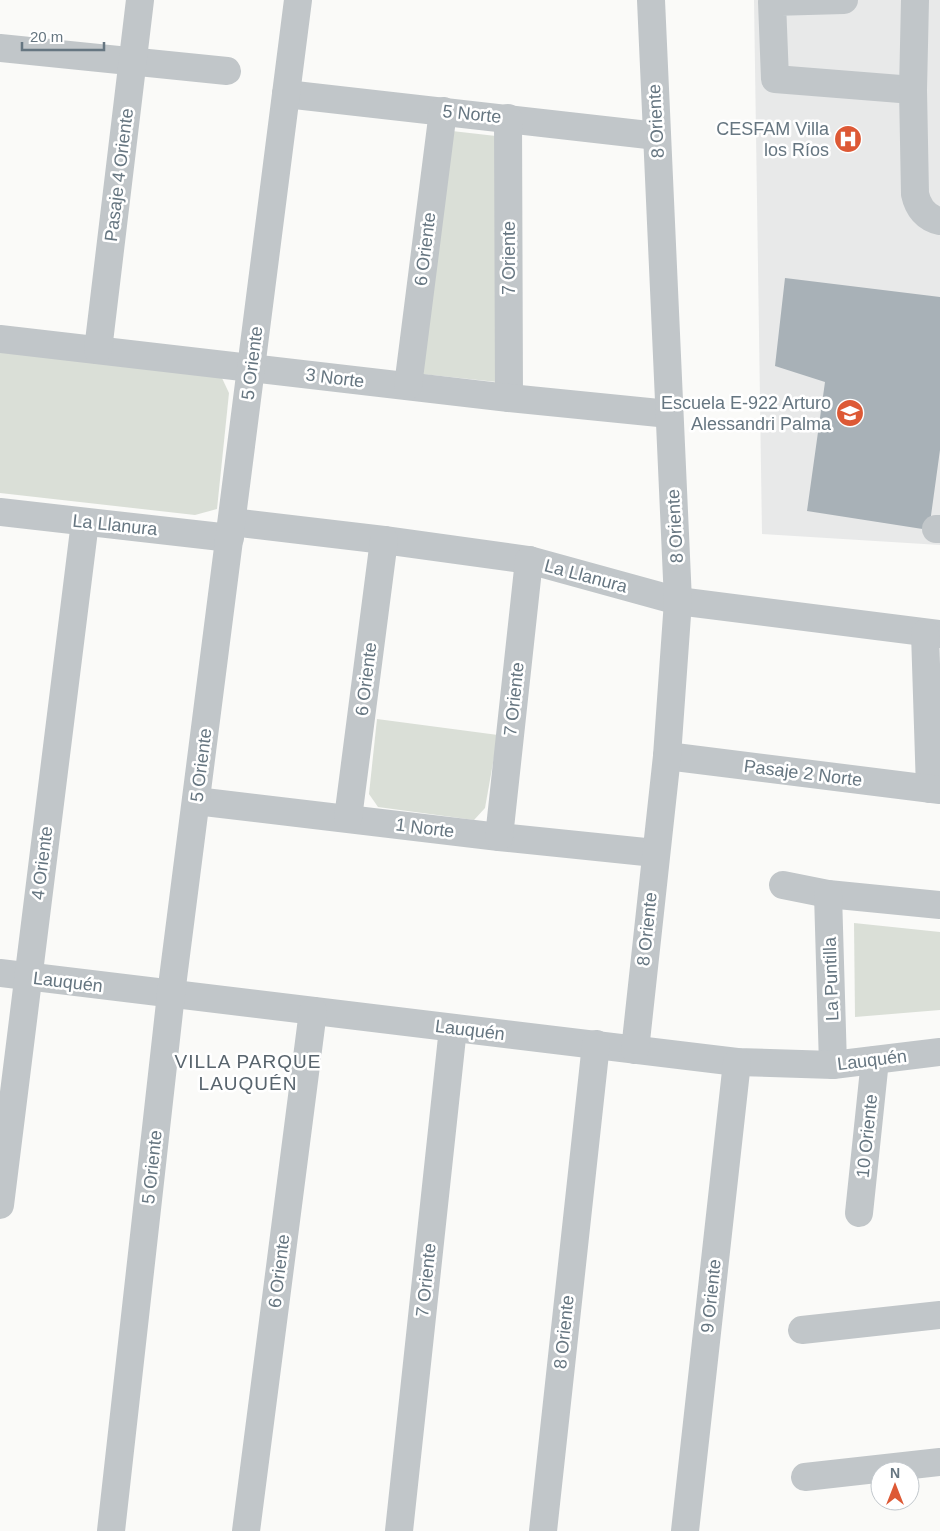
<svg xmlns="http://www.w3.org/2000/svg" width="940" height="1531" font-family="Arial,sans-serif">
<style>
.built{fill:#e8e9e9}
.green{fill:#dadfd7}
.building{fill:#a8b1b7}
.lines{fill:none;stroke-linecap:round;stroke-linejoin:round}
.minor{stroke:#c1c6c9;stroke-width:28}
.labels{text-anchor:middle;stroke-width:5;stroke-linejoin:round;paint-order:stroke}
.street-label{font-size:18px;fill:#667681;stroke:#fff}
.poi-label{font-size:18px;fill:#667681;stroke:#fff;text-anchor:end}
.neighbourhood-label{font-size:19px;letter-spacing:1px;fill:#58646d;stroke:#fff}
</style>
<rect width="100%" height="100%" fill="#fafaf8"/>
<path class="built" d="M754,0H940V545L762,534Z"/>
<g class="green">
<path d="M452,131L496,136L497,382L422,374Z"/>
<path d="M0,349L221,376L229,393L217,509L195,515L0,493Z"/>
<path d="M377,719L498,735L485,808L474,820L378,807L369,794Z"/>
<path d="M854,923L940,932V1010L855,1017Z"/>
</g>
<path class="building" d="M785,278L940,297V450L929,530L807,511L825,382L775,366Z"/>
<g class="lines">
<g class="minor">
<path d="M844,0L772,2L775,79L913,90"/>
<path d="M915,0L913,90L915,194C918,208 926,218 940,221"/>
<path d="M0,48L227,71"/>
<path d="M286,94L657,136"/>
<path d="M508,118L509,398"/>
<path d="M0,339L509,398L669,414"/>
<path d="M98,350L140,0"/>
<path d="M408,386L443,111"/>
<path d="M0,512L230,538"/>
<path d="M232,522L384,540L529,560L678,601L940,634"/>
<path d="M936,529H940"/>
<path d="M925,633L930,789"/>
<path d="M667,756L940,790"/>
<path d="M196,801L499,837L655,853"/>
<path d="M348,818L384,540"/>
<path d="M499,837L529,560"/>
<path d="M783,885L828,894L940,905"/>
<path d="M828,894L833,1065"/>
<path d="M0,973L737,1062L833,1065L940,1052"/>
<path d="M635,1050L667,756L678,601L651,0"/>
<path d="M0,1205L85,522"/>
<path d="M859,1213L875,1060"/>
<path d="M802,1330L940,1315"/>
<path d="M805,1477L940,1462"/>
<path d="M111,1531L171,994L298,0"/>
<path d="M246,1531L313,1011"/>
<path d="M399,1531L453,1028"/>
<path d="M543,1531L596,1044"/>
<path d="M685,1531L737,1062"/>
</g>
</g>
<defs>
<g id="hospital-disc" transform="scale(1.4375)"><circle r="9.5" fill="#dd5935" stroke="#fff"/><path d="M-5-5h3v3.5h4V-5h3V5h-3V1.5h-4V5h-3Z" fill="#fff"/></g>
<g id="school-disc" transform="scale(1.4375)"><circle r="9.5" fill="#dd5935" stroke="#fff"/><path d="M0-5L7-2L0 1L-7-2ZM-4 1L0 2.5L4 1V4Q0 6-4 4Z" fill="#fff"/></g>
</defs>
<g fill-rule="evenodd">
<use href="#hospital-disc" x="848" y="139"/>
<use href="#school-disc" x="850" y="413"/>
</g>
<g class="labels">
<g class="street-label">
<text transform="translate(472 114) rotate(6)" y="6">5 Norte</text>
<text transform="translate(656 121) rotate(-93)" y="6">8 Oriente</text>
<text transform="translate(119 175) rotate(-83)" y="6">Pasaje 4 Oriente</text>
<text transform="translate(425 249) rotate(-83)" y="6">6 Oriente</text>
<text transform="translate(509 258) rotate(-90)" y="6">7 Oriente</text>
<text transform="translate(252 363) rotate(-83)" y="6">5 Oriente</text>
<text transform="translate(335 378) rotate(7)" y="6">3 Norte</text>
<text transform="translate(115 525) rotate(6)" y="6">La Llanura</text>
<text transform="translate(675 526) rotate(-93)" y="6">8 Oriente</text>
<text transform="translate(586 576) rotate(15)" y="6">La Llanura</text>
<text transform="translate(366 679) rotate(-83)" y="6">6 Oriente</text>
<text transform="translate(514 699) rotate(-84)" y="6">7 Oriente</text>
<text transform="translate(201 765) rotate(-83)" y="6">5 Oriente</text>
<text transform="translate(803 773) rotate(7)" y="6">Pasaje 2 Norte</text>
<text transform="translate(425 828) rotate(7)" y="6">1 Norte</text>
<text transform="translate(42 863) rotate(-83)" y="6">4 Oriente</text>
<text transform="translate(647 929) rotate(-84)" y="6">8 Oriente</text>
<text transform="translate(831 979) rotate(-92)" y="6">La Puntilla</text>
<text transform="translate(68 982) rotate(7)" y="6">Lauquén</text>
<text transform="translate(470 1030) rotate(7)" y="6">Lauquén</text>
<text transform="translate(872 1060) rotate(-7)" y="6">Lauquén</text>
<text transform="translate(867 1136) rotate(-84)" y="6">10 Oriente</text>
<text transform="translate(152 1167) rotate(-84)" y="6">5 Oriente</text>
<text transform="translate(279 1271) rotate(-83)" y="6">6 Oriente</text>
<text transform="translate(426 1280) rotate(-84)" y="6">7 Oriente</text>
<text transform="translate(711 1296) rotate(-84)" y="6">9 Oriente</text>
<text transform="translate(564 1332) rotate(-84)" y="6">8 Oriente</text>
</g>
<g class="poi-label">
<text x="829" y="135">CESFAM Villa<tspan x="829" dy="21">los Ríos</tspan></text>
<text x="831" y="409">Escuela E-922 Arturo<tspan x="831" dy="21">Alessandri Palma</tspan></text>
</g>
<g class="neighbourhood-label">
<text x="248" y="1068">VILLA PARQUE<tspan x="248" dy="22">LAUQUÉN</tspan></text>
</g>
</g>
<g transform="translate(895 1486)"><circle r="24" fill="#ffffff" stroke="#c2c8cd"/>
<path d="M0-4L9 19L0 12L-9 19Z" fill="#dd5935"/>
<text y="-8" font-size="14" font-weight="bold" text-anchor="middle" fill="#667681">N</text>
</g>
<path d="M22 42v8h82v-8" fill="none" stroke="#667681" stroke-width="2.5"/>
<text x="30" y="42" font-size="15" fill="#667681" stroke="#ffffff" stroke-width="4" paint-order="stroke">20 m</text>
</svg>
